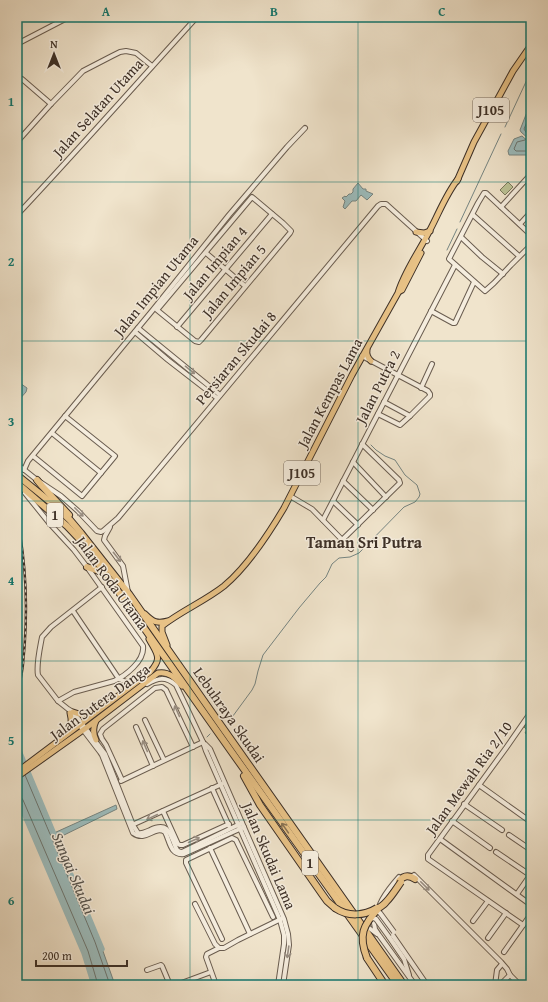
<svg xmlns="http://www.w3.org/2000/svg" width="548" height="1002" font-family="'Gentium Book Plus',serif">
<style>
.green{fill:#bcc396;stroke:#7c7a5e}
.water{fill:#9cbdbe;stroke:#768582}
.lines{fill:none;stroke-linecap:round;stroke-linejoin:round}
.shore{stroke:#6c7672;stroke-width:1}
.stream{stroke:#768582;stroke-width:1}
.river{stroke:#9cbdbe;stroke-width:5.5}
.minor-casing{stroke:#6a5d50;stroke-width:6}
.major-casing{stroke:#3d3027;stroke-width:7}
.highway-casing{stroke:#3d3027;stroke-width:8}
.minor{stroke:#f5edde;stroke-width:4}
.major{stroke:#e8c286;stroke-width:5}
.highway{stroke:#e8c286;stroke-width:6}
.rail-casing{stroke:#3d3027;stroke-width:2.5}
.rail{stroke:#f5edde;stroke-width:1;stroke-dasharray:3;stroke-linecap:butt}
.minor-bridge-casing{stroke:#6a5d50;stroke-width:6;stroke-linecap:butt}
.highway-bridge-casing{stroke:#3d3027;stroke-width:8;stroke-linecap:butt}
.minor-bridge{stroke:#f5edde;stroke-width:4}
.highway-bridge{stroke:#e8c286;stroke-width:6}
.oneway{stroke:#998e82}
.oneway2{stroke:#8a7252}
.grid{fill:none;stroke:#0f766e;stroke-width:1;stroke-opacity:0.55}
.labels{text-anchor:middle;stroke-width:3;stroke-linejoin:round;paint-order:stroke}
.shield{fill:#f5edde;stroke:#74695e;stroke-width:1}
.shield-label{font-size:14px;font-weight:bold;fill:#3d3027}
.street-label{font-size:15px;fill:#3d3027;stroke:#f5edde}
.neighbourhood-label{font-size:16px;font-weight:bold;fill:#3d3027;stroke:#f5edde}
.water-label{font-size:16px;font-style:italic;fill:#55534d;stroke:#f5edde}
.neatline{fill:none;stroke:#0f766e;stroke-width:1.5}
.grid-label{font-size:13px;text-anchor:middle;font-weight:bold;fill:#0f766e}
</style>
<rect width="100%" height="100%" fill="#f0e4cc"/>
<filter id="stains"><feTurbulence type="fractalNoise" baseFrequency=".005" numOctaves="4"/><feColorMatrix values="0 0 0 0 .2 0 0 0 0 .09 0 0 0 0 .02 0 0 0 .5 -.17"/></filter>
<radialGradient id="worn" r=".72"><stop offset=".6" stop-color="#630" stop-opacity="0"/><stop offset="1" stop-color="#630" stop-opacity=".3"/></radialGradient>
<g class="green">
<path d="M508,182L513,187L505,195L500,190Z"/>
<path d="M531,718V737L525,733L527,730L524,727Z"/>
</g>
<g class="water">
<path d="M529,111L531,113V141L521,132L520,130L527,112Z"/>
<path d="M522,136L531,144V155H509L508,151L514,139Z"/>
<path d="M358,183L363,189H366V191L373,194L367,200L361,195L356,201H352L345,209L343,207L345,201L342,198L345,196L346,197L349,194H351L353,192V189Z"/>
<path d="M17,381L27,388L26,392L17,402Z"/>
<path d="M17,746L54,833L116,805L117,809L56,839L99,940L115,985H94L84,953L17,797Z"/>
</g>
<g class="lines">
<g class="shore">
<path d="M531,116L529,117L524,129L527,134V137L525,140L517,142L514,149L516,151H531"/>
<path d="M25,775L50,834L52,837L53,841L95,942L110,985"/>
<path d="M17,797H21L23,800L88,951L98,985"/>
</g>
<g class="stream">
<path d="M505,127L531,71"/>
<path d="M460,222L501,134"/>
<path d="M447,250L457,229"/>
<path d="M230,720L252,690L255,684L258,671L263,655L299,608L320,583L326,577L332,564L339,558L350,557L359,553L404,507L415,502L419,497L420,494L417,485L405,475L395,460L385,456L376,450L371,445"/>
<path d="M207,737L210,734"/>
</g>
<g class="river">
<path d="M17,746L102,949"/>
<path d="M17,797L84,953L94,985"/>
</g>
<g class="minor-casing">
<g id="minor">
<path d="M17,44L69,17"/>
<path d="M22,79L51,104"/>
<path d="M17,142L51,104L83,71L112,56L120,52L126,51L136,53L152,66"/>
<path d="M252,197L283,223L291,231L290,233L201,340L199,342L195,341L157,310Z"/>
<path d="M501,207L531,174"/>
<path d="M17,215C78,150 137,83 197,17"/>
<path d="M473,215L519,256"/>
<path d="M520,224L531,212"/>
<path d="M531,235L486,193H484L478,203L449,259L485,291L494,283L511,265L531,245"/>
<path d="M461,237L482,257L503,274"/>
<path d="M206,253L245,286"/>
<path d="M431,311L453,323H455L474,282"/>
<path d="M177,327L272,214"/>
<path d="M138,328L220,395"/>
<path d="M135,332L168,360L217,398"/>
<path d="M362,356L428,391L430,394V396L410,416L400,425L378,414"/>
<path d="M421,388L432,364"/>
<path d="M384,402L410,416"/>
<path d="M52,433L101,473"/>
<path d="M33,456L82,496L115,456L65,416"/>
<path d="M353,462L386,497"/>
<path d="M17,464L37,480L61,496L78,511L97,531L101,532L103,531L118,518L378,206L381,204H386L427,241"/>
<path d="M24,470L28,461L152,311L229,215L287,147L305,128"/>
<path d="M343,481L373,510"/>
<path d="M25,493L50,524L74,550L87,567L143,646C145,661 125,676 114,681L74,692L58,701"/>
<path d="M290,496L312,509L351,549"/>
<path d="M333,501L358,525"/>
<path d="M323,520L455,265"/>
<path d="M110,527L105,536L104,540L123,566L128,592"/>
<path d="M343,539L400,483L399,480L362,444"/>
<path d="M102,587L51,627L42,637C40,648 36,665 38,675L58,701L68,709L73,712L105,754L133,825L138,833C143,834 145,832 150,830C169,821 170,834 176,848C177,851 179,852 182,852L242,823"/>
<path d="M73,611L119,679L129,683H134"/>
<path d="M147,684C158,678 165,676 176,685L203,742L206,751L280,920L284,935V944L278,985"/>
<path d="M71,714L100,752L102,755L133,833C146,843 154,825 165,832C170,841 170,856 184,854L244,827"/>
<path d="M145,720L164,760"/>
<path d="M136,727L153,766"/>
<path d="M205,744L210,749L284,919L288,934L289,945L283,985"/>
<path d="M122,780L106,745L102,739L100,734L103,729L155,688L162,687L166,690L193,747"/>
<path d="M121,781L203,742"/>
<path d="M479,785L531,822"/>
<path d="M212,788L229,826"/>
<path d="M464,804L502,830"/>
<path d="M163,811L178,844L180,845H183L229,824"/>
<path d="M452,821L490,848"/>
<path d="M132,825L222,784"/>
<path d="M509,835L531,850"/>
<path d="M440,839L531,905"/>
<path d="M210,848L250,934"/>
<path d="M496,852L530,875"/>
<path d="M414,875L501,962L507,969L510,975L520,985"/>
<path d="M399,877C391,886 377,903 378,914L427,985"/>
<path d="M517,894L531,874"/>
<path d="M195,904L215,944L219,948H224L238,940L281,919"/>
<path d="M473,921L488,901"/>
<path d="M374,923L375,929L379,935L415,985"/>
<path d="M365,925L377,934"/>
<path d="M523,925L428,859V855L506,748L531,712"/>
<path d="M389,937L404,959L409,975"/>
<path d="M488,938L506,913"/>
<path d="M222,939L186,863V860L188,859L232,838L236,840L273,917"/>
<path d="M504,952L531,914"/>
<path d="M147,970L161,965L162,966L170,985"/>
<path d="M176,985L211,972"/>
<path d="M216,985L206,957L207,954L219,948"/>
<path d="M495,985L497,970L502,964"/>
<path d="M500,985L510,975"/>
</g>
</g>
<g class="major-casing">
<g id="major">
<path d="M457,181L474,142L501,93L513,71L531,45"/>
<path d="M416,232L424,233L430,231"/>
<path d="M400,291L402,290L421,253"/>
<path d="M367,350C366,355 368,358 371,361"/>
<path d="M145,614C153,622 157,624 168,621"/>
<path d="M167,645L162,632V626C181,611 205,601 224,586C248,566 268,535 284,508L352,375L398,293C404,272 420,250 430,230C439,213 446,194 458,179"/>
<path d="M73,712L82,715L98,708"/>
<path d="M66,733C72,726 72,721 70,713"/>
<path d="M96,740C93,734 93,727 96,721"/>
<path d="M17,772L150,672C163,658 157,654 149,639"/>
<path d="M17,777L86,728L158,673C169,671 175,678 182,686"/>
</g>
</g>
<g class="highway-casing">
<g id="highway">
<path d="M17,475L54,505L70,520L81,533L129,594L220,724L404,985"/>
<path d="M37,480L42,486L69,515"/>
<path d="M17,483L67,526L85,545L125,601L231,751L398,985"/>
<path d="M87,567L105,573"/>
<path d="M244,776L260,805L322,894L327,901L335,908"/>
<path d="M399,881C404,875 409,875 415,879"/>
<path d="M367,958L385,985"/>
</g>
</g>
<use href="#minor" class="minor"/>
<use href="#major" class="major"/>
<use href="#highway" class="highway"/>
<g class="rail-casing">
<path id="rail" d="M17,518C27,566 28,616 23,664C22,675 19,686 17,697"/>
</g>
<use href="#rail" class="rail"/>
<g class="minor-bridge-casing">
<g id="minor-bridge">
<path d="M376,911L380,913L394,932"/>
<path d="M369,919L373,918L376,919L389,937"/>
</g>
</g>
<g class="highway-bridge-casing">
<g id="highway-bridge">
<path d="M335,908C348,917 364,916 377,908"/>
<path d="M367,958C358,935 363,925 379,908C381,906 384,905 386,902C392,896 396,889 401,882"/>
</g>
</g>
<use href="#minor-bridge" class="minor-bridge"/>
<use href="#highway-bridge" class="highway-bridge"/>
</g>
<defs><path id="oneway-shaft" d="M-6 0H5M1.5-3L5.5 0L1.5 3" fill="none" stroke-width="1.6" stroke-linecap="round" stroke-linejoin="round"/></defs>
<g class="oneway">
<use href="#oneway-shaft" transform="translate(190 370) rotate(39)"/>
<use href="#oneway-shaft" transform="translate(79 512) rotate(45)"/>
<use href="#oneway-shaft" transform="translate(117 557) rotate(52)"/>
<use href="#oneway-shaft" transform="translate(177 711) rotate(-114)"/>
<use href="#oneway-shaft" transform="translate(145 746) rotate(-113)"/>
<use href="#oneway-shaft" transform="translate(152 817) rotate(155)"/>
<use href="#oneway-shaft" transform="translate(194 840) rotate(-24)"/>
<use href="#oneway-shaft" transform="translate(425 886) rotate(45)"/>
<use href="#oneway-shaft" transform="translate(288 952) rotate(98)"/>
</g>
<use class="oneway2" href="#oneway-shaft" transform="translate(285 828) rotate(-125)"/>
<path class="grid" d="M190,17V985M358,17V985M17,182H531M17,341H531M17,501H531M17,661H531M17,820H531"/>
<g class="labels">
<g class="shield">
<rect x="473" y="98" width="36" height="24" rx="3"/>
<rect x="284" y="461" width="36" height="24" rx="3"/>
<rect x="47" y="503" width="16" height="24" rx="3"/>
<rect x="302" y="851" width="16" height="24" rx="3"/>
</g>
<g class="shield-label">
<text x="491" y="115">J105</text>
<text x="302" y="478">J105</text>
<text x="55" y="520">1</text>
<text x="310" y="868">1</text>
</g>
<g class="street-label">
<text transform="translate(98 108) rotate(-48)" y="5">Jalan Selatan Utama</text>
<text transform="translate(215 263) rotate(-50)" y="5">Jalan Impian 4</text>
<text transform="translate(234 281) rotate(-50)" y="5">Jalan Impian 5</text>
<text transform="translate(156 286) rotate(-51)" y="5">Jalan Impian Utama</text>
<text transform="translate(236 358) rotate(-50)" y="5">Persiaran Skudai 8</text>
<text transform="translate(378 387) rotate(-63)" y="5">Jalan Putra 2</text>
<text transform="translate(330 393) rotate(-62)" y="5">Jalan Kempas Lama</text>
<text transform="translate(112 583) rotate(54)" y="5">Jalan Roda Utama</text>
<text transform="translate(100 702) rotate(-36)" y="5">Jalan Sutera Danga</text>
<text transform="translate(229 715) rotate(55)" y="5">Lebuhraya Skudai</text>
<text transform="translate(469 778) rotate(-54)" y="5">Jalan Mewah Ria 2/10</text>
<text transform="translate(269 856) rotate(67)" y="5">Jalan Skudai Lama</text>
</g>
<g class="neighbourhood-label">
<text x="364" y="548">Taman Sri Putra</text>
</g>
<g class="water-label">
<text transform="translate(74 873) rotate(67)" y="6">Sungai Skudai</text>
</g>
</g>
<rect width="548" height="1002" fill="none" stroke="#f0e4cc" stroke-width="44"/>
<g transform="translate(54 54)" stroke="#f5edde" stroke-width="3" paint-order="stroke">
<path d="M0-3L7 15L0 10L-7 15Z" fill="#3d3027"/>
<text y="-6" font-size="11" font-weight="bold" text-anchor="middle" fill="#3d3027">N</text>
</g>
<path d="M36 960v6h91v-6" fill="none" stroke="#3d3027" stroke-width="2"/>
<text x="42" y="960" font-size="12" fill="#3d3027" stroke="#f5edde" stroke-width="3" paint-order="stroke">200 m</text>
<rect x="22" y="22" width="504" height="958" class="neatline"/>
<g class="grid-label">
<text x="106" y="16">A</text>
<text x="274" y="16">B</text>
<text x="442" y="16">C</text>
<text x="11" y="106">1</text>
<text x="11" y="266">2</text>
<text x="11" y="426">3</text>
<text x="11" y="585">4</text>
<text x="11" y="745">5</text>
<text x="11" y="905">6</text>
</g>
<rect width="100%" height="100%" filter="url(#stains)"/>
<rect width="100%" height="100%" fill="url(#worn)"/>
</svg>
